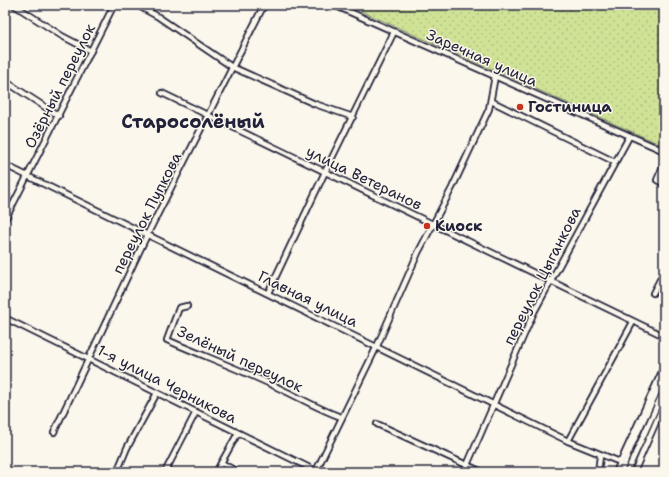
<svg xmlns="http://www.w3.org/2000/svg" width="669" height="477" font-family="'Shantell Sans',sans-serif">
<style>
.grass{fill:url(#grass-dots);stroke:#788268}
.lines{fill:none;stroke-linecap:round;stroke-linejoin:round}
.minor-casing{stroke:#22223b;stroke-width:8}
.minor{stroke:#fbf7ec;stroke-width:4.5}
.poi-dot{fill:#c8321e;stroke:#fbf7ec;stroke-width:1.5}
.labels{text-anchor:middle;stroke-width:3;stroke-linejoin:round;paint-order:stroke}
.street-label{font-size:15px;fill:#22223b;stroke:#fbf7ec}
.poi-label{font-size:15px;font-weight:bold;fill:#22223b;stroke:#fbf7ec;text-anchor:start}
.district-label{font-size:19px;font-weight:bold;fill:#22223b;stroke:#fbf7ec}
</style>
<defs>
<pattern id="grass-dots" width="8" height="8" patternUnits="userSpaceOnUse"><rect width="8" height="8" fill="#cfe296"/><path d="M2 2h.1M6 6h.1" fill="none" stroke="#b1c282" stroke-width="1.8" stroke-linecap="round"/></pattern>
</defs>
<rect width="100%" height="100%" fill="#fbf7ec"/>
<filter id="ink" filterUnits="userSpaceOnUse"><feTurbulence type="fractalNoise" baseFrequency=".025" numOctaves="2"/><feDisplacementMap in="SourceGraphic" scale="8" xChannelSelector="R" yChannelSelector="G"/><feConvolveMatrix kernelMatrix="1 2 1 2 8 2 1 2 1" color-interpolation-filters="sRGB"/></filter>
<g filter="url(#ink)">
<path class="grass" d="M347,5H664V146Z"/>
<g class="lines">
<g class="minor-casing">
<g id="minor">
<path d="M14,5L62,36L91,51"/>
<path d="M137,5L157,16L232,67L315,104L353,117"/>
<path d="M334,5L664,151"/>
<path d="M5,81L59,116"/>
<path d="M162,93L664,336"/>
<path d="M491,101L615,162"/>
<path d="M664,164L657,180L664,184"/>
<path d="M5,165L568,441L620,462"/>
<path d="M5,220L114,5"/>
<path d="M268,293L325,172L394,32"/>
<path d="M653,293L664,272"/>
<path d="M187,306L179,308L167,340C206,357 247,372 285,391C304,400 321,410 341,417"/>
<path d="M5,318L318,472"/>
<path d="M377,424L482,472"/>
<path d="M54,432L147,235L264,5"/>
<path d="M568,441L633,322"/>
<path d="M221,463L238,472"/>
<path d="M316,471L377,346L418,253L452,188L489,109L495,76"/>
<path d="M117,472L127,448L157,393"/>
<path d="M165,472L196,412"/>
<path d="M216,472L238,433"/>
<path d="M464,472L534,312L629,137"/>
<path d="M598,472L600,456"/>
<path d="M616,472L664,367"/>
<path d="M621,472L635,438L664,377"/>
<path d="M627,472L664,390"/>
<path d="M634,472L664,404"/>
</g>
</g>
<use href="#minor" class="minor"/>
</g>
</g>
<g class="poi-dot">
<circle cx="520" cy="107" r="4"/>
<circle cx="427" cy="226" r="4"/>
</g>
<g class="labels">
<g class="street-label">
<text transform="translate(482 58) rotate(24)" y="5">Заречная улица</text>
<text transform="translate(60 86) rotate(-63)" y="5">Озёрный переулок</text>
<text transform="translate(364 178) rotate(26)" y="5">улица Ветеранов</text>
<text transform="translate(147 213) rotate(-63)" y="5">переулок Пупкова</text>
<text transform="translate(542 276) rotate(-63)" y="5">переулок Цыганкова</text>
<text transform="translate(308 299) rotate(26)" y="5">Главная улица</text>
<text transform="translate(240 359) rotate(25)" y="5">Зелёный переулок</text>
<text transform="translate(167 384) rotate(27)" y="5">1-я улица Черникова</text>
</g>
<g class="poi-label">
<text x="528" y="112">Гостиница</text>
<text x="435" y="231">Киоск</text>
</g>
<g class="district-label">
<text x="193" y="128">Староcолёный</text>
</g>
</g>
<rect width="669" height="477" fill="none" stroke="#fbf7ec" stroke-width="20"/>
<rect x="10" y="10" width="649" height="457" fill="none" stroke="#22223b" stroke-width="1.5" filter="url(#ink)"/>
</svg>
